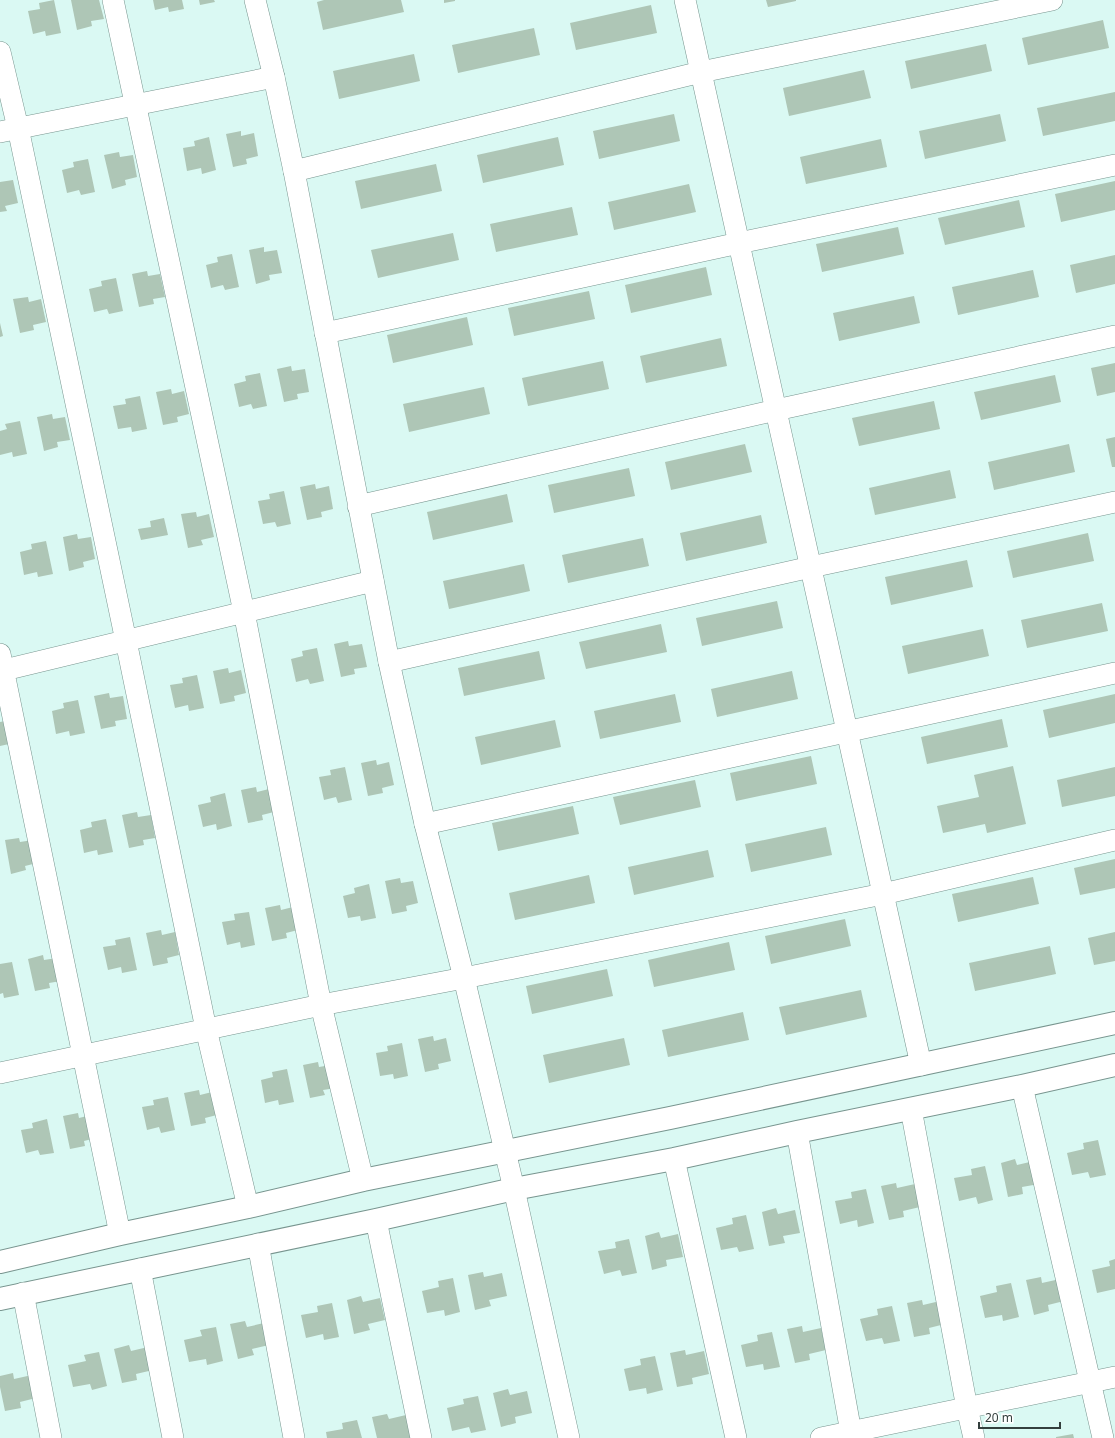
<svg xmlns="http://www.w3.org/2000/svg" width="1115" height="1438" font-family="'Noto Sans',sans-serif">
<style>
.building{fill:#aec6b6}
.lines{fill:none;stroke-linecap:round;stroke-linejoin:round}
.street-casing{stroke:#78958f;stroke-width:22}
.secondary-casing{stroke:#78958f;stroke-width:24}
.street{stroke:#fff;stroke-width:21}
.secondary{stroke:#fff;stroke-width:22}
</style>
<rect width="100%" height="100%" fill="#daf9f3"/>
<g class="building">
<path d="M54,0L61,33L46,36L45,31L33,34L28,11L40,9L39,3Z"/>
<path d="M71,0H99L104,19L91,21L92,26L77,30Z"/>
<path d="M153,0H182L184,9L169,12L168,7L155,10Z"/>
<path d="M199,0H214L215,2L200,5Z"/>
<path d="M324,0H401L404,12L323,30L317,2Z"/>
<path d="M444,0H455V1L444,3Z"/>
<path d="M766,0H796V1L768,7Z"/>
<path d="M651,5L657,33L576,50L570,23Z"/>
<path d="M1103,20L1109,48L1028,65L1022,38Z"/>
<path d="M534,28L540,55L458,73L452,45Z"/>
<path d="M986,44L992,71L911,89L905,61Z"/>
<path d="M414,54L420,81L339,99L333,71Z"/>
<path d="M864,70L871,98L789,116L783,88Z"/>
<path d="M1115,92V121L1043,136L1037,108Z"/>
<path d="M674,114L680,141L599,159L593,131Z"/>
<path d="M1000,114L1006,141L925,159L919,131Z"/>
<path d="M241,131V136L254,133L258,156L246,159L247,164L233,167L226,134Z"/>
<path d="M209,137L216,170L202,174L201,168L187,171L183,148L195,146L194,141Z"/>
<path d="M558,137L564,165L483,183L477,155Z"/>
<path d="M881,139L887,167L806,184L800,157Z"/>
<path d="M119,152L120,157L133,155L137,177L125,180L126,185L112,189L104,155Z"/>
<path d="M88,159L95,192L81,195L79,190L67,193L62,170L74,167L73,162Z"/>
<path d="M436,164L442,191L361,209L355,181Z"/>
<path d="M13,180L18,203L5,206L7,211L0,212V182Z"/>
<path d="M1115,181V210L1061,222L1055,194Z"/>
<path d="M689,184L696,212L614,230L608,202Z"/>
<path d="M1019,200L1025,227L945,245L938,218Z"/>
<path d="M572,207L578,235L496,252L490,224Z"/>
<path d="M898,227L904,254L822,272L816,244Z"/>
<path d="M453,233L459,260L378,278L371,250Z"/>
<path d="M264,247V252L277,250L282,273L269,275L270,280L256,284L249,250Z"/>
<path d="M232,254L239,287L225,290L223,285L211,288L206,265L218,262L217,257Z"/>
<path d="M1115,255V284L1076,293L1070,265Z"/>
<path d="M706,267L712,295L631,313L625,285Z"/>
<path d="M1033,270L1039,297L958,315L952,287Z"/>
<path d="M147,271L148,276L160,274L165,297L153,299L154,304L139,307L132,274Z"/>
<path d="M116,278L123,311L109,314L107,309L94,312L89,289L102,286L101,281Z"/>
<path d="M589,291L595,319L514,336L508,308Z"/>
<path d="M914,296L920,323L839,341L833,313Z"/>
<path d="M28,297L29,302L41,299L46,322L33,325L34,330L20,333L13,299Z"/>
<path d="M467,317L473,345L393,363L387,335Z"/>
<path d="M0,323L3,336L0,337Z"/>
<path d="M721,338L727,366L646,383L640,356Z"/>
<path d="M603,361L609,389L528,406L522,378Z"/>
<path d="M1115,363V392L1097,396L1091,368Z"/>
<path d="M291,366L292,371L305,369L309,392L297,394L298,399L284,402L277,369Z"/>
<path d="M260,373L267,406L253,409L251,404L239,407L234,384L246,381L245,376Z"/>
<path d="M1055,375L1061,402L981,420L974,392Z"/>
<path d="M484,387L490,414L409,432L403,404Z"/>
<path d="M171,389L172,394L184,391L189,414L177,417L178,422L163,425L156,392Z"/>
<path d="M140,396L147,429L132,432L131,427L118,429L113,406L126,404L125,399Z"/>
<path d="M934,401L940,429L859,446L852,418Z"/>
<path d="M52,414L53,419L65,417L70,440L57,442L58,447L44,451L37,417Z"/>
<path d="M20,421L27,454L13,457L12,452L0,455V431L7,429L5,424Z"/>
<path d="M1115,437V467H1112L1106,439Z"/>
<path d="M745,444L752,472L671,490L665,462Z"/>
<path d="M1069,444L1075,472L994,490L988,462Z"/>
<path d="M629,468L635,496L554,513L548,485Z"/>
<path d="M950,470L956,498L875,515L869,488Z"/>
<path d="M315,484L316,489L329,486L333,509L321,512L322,517L307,520L300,487Z"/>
<path d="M284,491L291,524L277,527L275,522L263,524L258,501L270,499L269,494Z"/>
<path d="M507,494L513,522L433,540L427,512Z"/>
<path d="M196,512L197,517L209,514L214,537L201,540L203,545L188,548L181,514Z"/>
<path d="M761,515L767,543L686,561L680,533Z"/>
<path d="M164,518L168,535L141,540L138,529L151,527L150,521Z"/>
<path d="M1088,533L1094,561L1013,578L1007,551Z"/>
<path d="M77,534L78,539L91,537L95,559L83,562L84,567L69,571L63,537Z"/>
<path d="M643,538L649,566L568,583L562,555Z"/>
<path d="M46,541L53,574L38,577L37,572L24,575L20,552L32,549L31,544Z"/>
<path d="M967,560L973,587L891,605L885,577Z"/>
<path d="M524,564L530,591L449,609L443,581Z"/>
<path d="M777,601L783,628L702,646L696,618Z"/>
<path d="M1102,603L1108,631L1027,648L1021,620Z"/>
<path d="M661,624L667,652L586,669L579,642Z"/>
<path d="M983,629L989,656L908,674L902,646Z"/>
<path d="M348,641L349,646L362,644L367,667L354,669L355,674L341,677L334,644Z"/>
<path d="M317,648L324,681L310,684L308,679L296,682L291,659L303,656L302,651Z"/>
<path d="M539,651L545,679L464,696L458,668Z"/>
<path d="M228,668L229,673L241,670L246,693L234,696L235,701L220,704L213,671Z"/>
<path d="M792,671L798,699L717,717L711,689Z"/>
<path d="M197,675L204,708L189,711L188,705L175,708L170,685L183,683L182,678Z"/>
<path d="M109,693L110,698L123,696L127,719L115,721L116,726L101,729L94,696Z"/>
<path d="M675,694L681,722L600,739L594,711Z"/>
<path d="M1115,694V723L1049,738L1043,710Z"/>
<path d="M78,700L85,733L70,736L69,731L56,734L52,711L64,708L63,703Z"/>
<path d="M1002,719L1008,747L927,764L921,737Z"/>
<path d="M555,720L561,747L481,765L475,737Z"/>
<path d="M5,721L9,744L0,746V722Z"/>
<path d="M811,756L817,784L736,801L730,773Z"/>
<path d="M376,760L377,765L389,762L394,785L382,788L383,793L368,796L361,763Z"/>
<path d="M1013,766L1026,824L987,833L985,824L943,833L937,806L979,797L974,775Z"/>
<path d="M345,767L352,800L338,803L336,797L324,800L319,777L331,775L330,770Z"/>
<path d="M1115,767V796L1062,807L1057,780Z"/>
<path d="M695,780L701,807L620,825L613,797Z"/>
<path d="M256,787L257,792L269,789L274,812L262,815L263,820L248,823L241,790Z"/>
<path d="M225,793L232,826L217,830L216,824L203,827L198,805L211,802L210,797Z"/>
<path d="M573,806L579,834L498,851L492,823Z"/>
<path d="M137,812L138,817L151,815L155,838L143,840L144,845L129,848L122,815Z"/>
<path d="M106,819L113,852L98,855L97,850L84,853L80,830L92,827L91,822Z"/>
<path d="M826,827L832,855L751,872L745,844Z"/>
<path d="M19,838L20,842L33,840L37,863L25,866L26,870L11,874L5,840Z"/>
<path d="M708,850L714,877L634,895L628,867Z"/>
<path d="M1115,859V888L1080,895L1074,868Z"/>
<path d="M589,875L595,903L515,920L509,893Z"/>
<path d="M1033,877L1039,904L958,922L952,894Z"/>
<path d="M400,878L401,883L413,881L418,903L406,906L407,911L392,914L385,881Z"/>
<path d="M369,884L376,918L361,921L360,916L348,918L343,896L355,893L354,888Z"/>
<path d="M280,905L281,910L293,907L298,930L286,933L287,938L272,941L265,908Z"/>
<path d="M249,912L255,945L241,948L240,942L227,945L222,922L235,920L234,914Z"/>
<path d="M845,919L851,946L771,964L765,936Z"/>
<path d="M161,930L162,935L175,932L179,955L167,958L168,963L153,966L146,933Z"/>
<path d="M1115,932V961L1094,965L1088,938Z"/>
<path d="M130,937L137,970L122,973L121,967L108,970L103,947L116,945L115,940Z"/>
<path d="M729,942L735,970L654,987L648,960Z"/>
<path d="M1050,946L1056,974L975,991L969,963Z"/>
<path d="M43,955L44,960L57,958L61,981L49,983L50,988L35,991L28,959Z"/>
<path d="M12,962L19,995L4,998L3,993L0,994V964Z"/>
<path d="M607,969L613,996L532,1014L526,986Z"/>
<path d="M861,990L867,1017L786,1035L779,1007Z"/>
<path d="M743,1012L749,1040L668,1057L662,1030Z"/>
<path d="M433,1036L434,1041L446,1038L451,1061L438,1064L439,1069L425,1072L418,1039Z"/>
<path d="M624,1038L630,1065L549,1083L543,1055Z"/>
<path d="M402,1043L408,1076L394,1079L393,1074L380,1076L376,1053L388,1051L387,1046Z"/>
<path d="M318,1062L319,1067L331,1065L336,1088L323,1090L325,1095L310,1098L303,1065Z"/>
<path d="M287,1069L294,1102L279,1105L278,1100L265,1103L261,1080L273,1077L272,1072Z"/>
<path d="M199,1090L200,1095L212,1092L217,1115L205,1118L206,1123L191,1126L184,1093Z"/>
<path d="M168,1097L175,1130L161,1133L159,1127L147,1130L142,1107L154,1105L153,1100Z"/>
<path d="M78,1113L79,1118L91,1115L96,1138L84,1141L85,1146L70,1149L63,1116Z"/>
<path d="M47,1119L54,1153L40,1155L38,1150L26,1153L21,1130L33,1128L32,1123Z"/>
<path d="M1098,1140L1106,1175L1090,1178L1088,1172L1072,1175L1067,1153L1084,1149L1083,1143Z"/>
<path d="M1015,1159L1017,1165L1034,1161L1039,1184L1022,1187L1023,1194L1008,1197L1001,1163Z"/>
<path d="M985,1166L993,1200L978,1204L976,1197L959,1201L954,1178L972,1175L971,1169Z"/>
<path d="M896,1183L897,1188L915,1184L920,1207L903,1211L904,1217L889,1220L881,1186Z"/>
<path d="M866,1189L874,1223L858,1227L857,1220L840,1224L835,1201L852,1198L851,1192Z"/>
<path d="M776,1208L778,1214L795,1210L800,1233L783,1236L785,1243L769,1246L762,1212Z"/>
<path d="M746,1215L754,1249L739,1252L737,1247L721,1250L716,1228L733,1224L732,1218Z"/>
<path d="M659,1232L661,1238L678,1234L683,1257L666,1260L667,1266L652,1270L645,1236Z"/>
<path d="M629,1239L637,1273L622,1276L620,1270L604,1274L598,1251L616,1248L615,1242Z"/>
<path d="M1115,1259V1289L1097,1293L1092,1270L1110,1266L1109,1261Z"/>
<path d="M483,1272L484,1277L502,1273L507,1296L489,1300L491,1306L475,1310L468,1275Z"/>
<path d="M1041,1277L1042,1283L1060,1279L1064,1301L1048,1305L1049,1311L1034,1315L1026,1280Z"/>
<path d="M453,1278L460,1312L445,1316L444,1310L427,1313L422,1291L439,1287L438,1281Z"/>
<path d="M1011,1283L1019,1317L1003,1321L1002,1315L985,1318L980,1296L997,1292L996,1286Z"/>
<path d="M361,1296L363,1302L380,1298L385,1320L368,1324L370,1330L354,1334L347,1300Z"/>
<path d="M922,1300L923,1305L940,1301L945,1324L929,1328L930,1334L914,1337L907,1303Z"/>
<path d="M332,1303L339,1337L324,1340L323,1334L306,1338L301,1315L318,1312L317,1306Z"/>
<path d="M892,1306L900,1341L884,1344L882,1338L866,1341L860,1319L878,1315L877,1309Z"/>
<path d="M245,1321L247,1327L264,1323L269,1345L252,1349L254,1355L238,1359L230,1324Z"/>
<path d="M802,1326L803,1332L821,1328L826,1350L809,1354L810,1360L795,1363L787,1329Z"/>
<path d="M216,1327L223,1361L207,1365L206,1359L189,1362L184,1340L202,1336L200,1330Z"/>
<path d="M772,1332L780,1367L764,1370L763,1364L746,1367L741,1345L758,1341L757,1335Z"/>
<path d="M129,1345L131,1351L148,1347L153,1370L136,1374L137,1380L122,1383L114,1349Z"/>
<path d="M685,1350L686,1355L704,1351L709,1374L692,1378L693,1384L677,1387L670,1353Z"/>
<path d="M99,1352L107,1386L92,1390L90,1384L73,1387L68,1365L86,1361L84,1355Z"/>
<path d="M655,1356L663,1390L647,1394L646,1388L629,1391L624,1369L641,1365L640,1359Z"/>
<path d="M13,1373L14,1379L32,1375L36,1398L20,1402L21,1408L5,1411L0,1387V1376Z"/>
<path d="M508,1389L510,1395L527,1391L532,1413L515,1417L516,1423L501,1427L493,1393Z"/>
<path d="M478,1396L486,1430L471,1433L469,1427L452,1431L447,1408L464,1404L463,1399Z"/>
<path d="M387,1414L389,1419L406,1415L411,1438H377L372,1417Z"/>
<path d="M357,1420L362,1438H327L326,1432L343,1429L342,1423Z"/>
<path d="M1073,1434L1074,1438H1056V1437Z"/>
</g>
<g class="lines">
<g class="street-casing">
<g id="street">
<path d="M113,0L244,612L321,1005L363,1180"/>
<path d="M255,0L274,77L294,171L389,662L425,824L464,978L514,1189L569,1438"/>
<path d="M685,0L921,1065"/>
<path d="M0,52L18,128L126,641L206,1029L248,1207"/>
<path d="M0,132L274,77"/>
<path d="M294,171L701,72L1052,0"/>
<path d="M325,333L739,243L1115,165"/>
<path d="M358,506L776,410L1115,336"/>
<path d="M0,654L120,1234"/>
<path d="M389,662L811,567L1115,502"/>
<path d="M0,671L373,581"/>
<path d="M425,824L1115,673"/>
<path d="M0,1073L321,1005L464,978L883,894L1115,840"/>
<path d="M1022,1086L1103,1438"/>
<path d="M911,1109L967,1408L974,1438"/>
<path d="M797,1132L852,1438"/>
<path d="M674,1159L736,1438"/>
<path d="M376,1220L421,1438"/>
<path d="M258,1244L294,1438"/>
<path d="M140,1269L173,1438"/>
<path d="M23,1293L51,1438"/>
<path d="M821,1438L1115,1377"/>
</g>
</g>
<g class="secondary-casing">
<g id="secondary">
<path d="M0,1262L120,1234L248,1207L363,1180L670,1118L1115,1023"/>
<path d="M0,1299L376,1220L514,1189L674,1159L797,1132L1022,1086L1115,1065"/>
</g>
</g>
<use href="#street" class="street"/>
<use href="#secondary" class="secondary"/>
</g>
<path d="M979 1422v6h81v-6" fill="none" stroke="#333f3d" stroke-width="2"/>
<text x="985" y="1422" font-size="12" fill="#333f3d" stroke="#ffffff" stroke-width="3" paint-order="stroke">20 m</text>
</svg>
